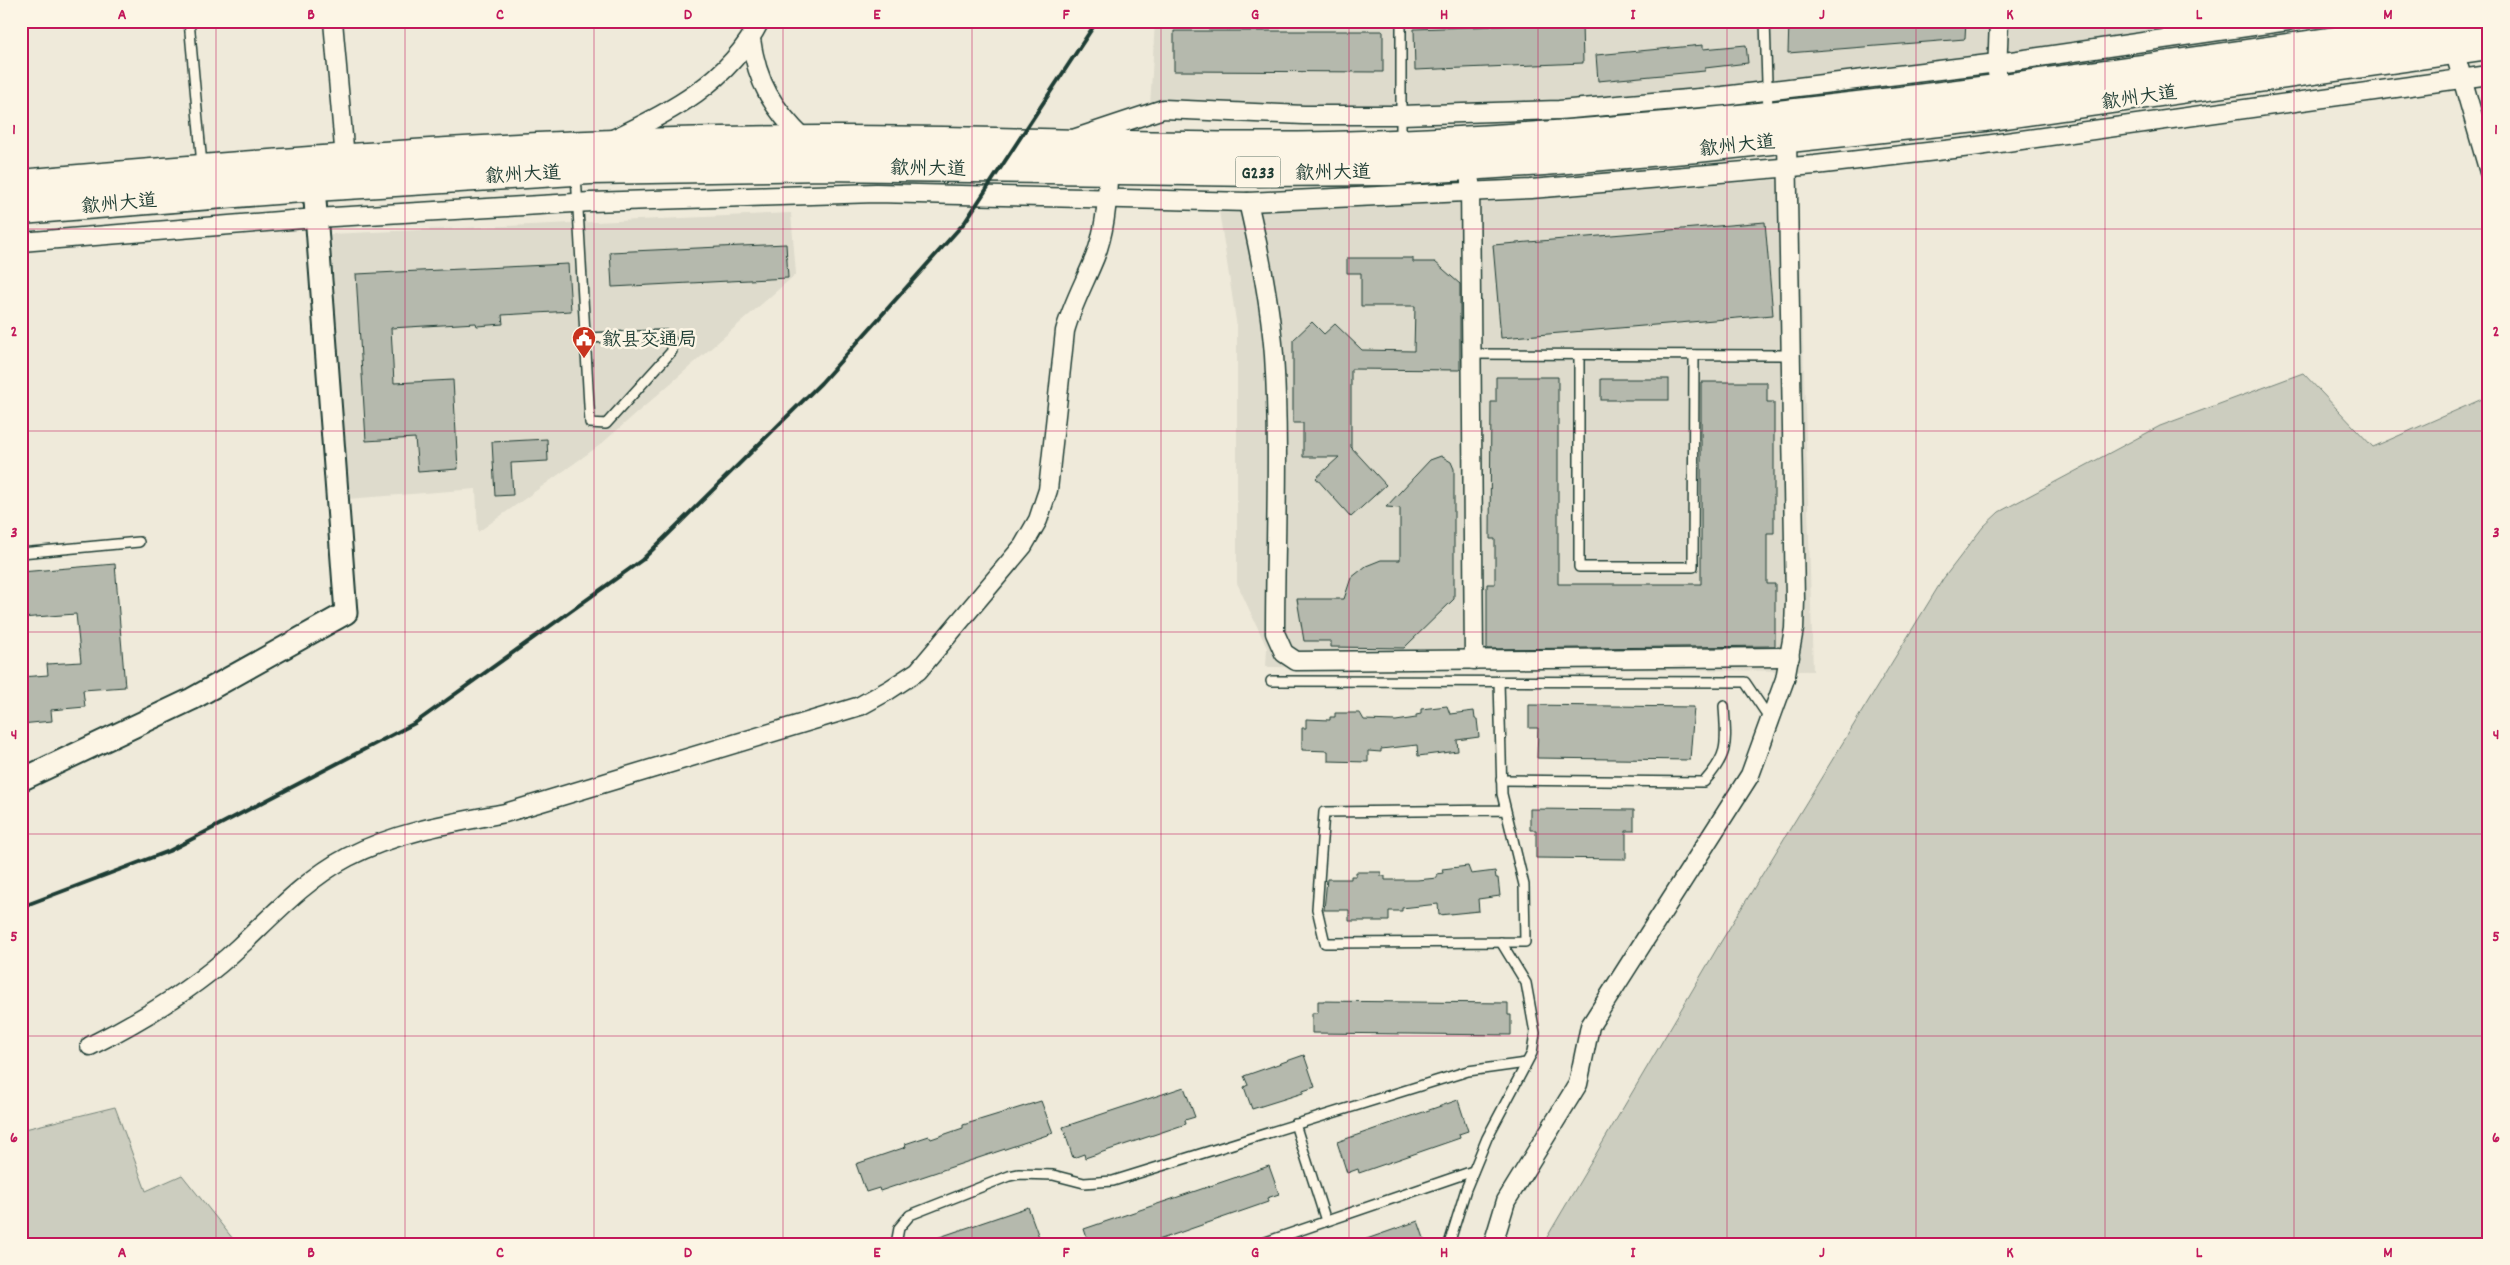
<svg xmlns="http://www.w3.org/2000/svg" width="2510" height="1265" font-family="Dekko,'LXGW WenKai TC',sans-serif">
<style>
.built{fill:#dedbcc}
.green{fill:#cccdbf;stroke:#76857a}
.building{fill:#b5b9ad;stroke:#1f3d34}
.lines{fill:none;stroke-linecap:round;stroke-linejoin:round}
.service-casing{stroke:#1f3d34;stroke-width:12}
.minor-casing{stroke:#1f3d34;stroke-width:21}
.tertiary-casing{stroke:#1f3d34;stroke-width:25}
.trunk-casing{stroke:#1f3d34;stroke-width:31}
.service{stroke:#fcf5e5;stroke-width:9}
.minor{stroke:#fcf5e5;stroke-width:18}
.tertiary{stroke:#fcf5e5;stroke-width:21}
.trunk{stroke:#fcf5e5;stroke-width:28}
.rail{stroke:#1f3d34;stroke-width:4}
.grid{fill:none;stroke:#c2185b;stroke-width:1;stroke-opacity:0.55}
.labels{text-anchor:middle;stroke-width:5;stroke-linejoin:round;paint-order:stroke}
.shield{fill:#fcf5e5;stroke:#617469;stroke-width:1}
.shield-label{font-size:18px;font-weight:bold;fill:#1f3d34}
.street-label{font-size:19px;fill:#1f3d34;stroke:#fcf5e5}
.poi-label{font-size:19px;fill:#1f3d34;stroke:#fcf5e5;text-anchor:start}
.neatline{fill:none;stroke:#c2185b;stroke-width:2}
.grid-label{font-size:16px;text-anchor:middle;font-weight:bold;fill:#c2185b}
</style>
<rect width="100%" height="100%" fill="#efeada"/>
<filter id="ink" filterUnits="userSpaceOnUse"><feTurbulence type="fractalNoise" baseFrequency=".02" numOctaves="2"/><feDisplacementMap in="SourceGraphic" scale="10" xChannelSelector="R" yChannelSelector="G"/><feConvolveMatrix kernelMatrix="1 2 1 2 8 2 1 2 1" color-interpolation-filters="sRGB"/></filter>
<g filter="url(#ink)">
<g class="built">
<path d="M1155,21H2246L2015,54L1753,85L1386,113L1150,107Z"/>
<path d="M1798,178L1813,671L1266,667L1267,648L1237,583V327L1219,211L1490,202Z"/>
<path d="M791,213L796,274L600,445L478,532L476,489L347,499L331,234Z"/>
</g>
<g class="green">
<path d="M2303,373L2373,447L2489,396V1244H1543L1719,945L1943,579L1983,527L1999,512L2160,426Z"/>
<path d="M115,1107L146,1191L182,1175L237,1244H21V1130Z"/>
</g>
<g class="building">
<path d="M1789,21H1966L1965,39L1788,53Z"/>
<path d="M1582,23L1583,63L1415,70L1414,29Z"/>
<path d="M1174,31H1383V72L1174,71Z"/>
<path d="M1703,45V49L1746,45L1748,63L1705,68V71L1598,81L1596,55Z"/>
<path d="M1765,222L1773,315L1501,338L1493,245Z"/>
<path d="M786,244L788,278L612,287L610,252Z"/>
<path d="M1347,258H1413V262H1435L1460,284V370L1351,369V447L1386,485L1351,517L1316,478L1339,457H1303V423H1293V340L1312,322L1324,334L1335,324L1362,350L1414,351L1415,306H1361V273H1347Z"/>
<path d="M568,264L571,311L502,315L503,324L477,326L476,323L391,328L394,383L453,380L458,469L418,472L415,438L366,441L356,274Z"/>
<path d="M1496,377H1558V584H1701V382H1767V402H1774V533H1767V584H1775V646L1487,649V584H1495V539H1490L1491,402H1496Z"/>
<rect x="1601" y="379" width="68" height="21"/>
<path d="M547,439L548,461L511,463L513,495L495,496L492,442Z"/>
<path d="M1441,456L1451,462L1454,469V599L1404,648L1331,647V641H1304L1297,599H1344L1351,578L1366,566L1381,560H1400V508L1386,507L1430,460Z"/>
<path d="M115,564L125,687L83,690L85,707L51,710L52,721L21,724V677L48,675L47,664L81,662L76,614L21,618V572Z"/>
<path d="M1529,705L1694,707L1690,760L1537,758L1538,728H1529Z"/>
<path d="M1447,706L1450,714L1474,711L1475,719H1477L1479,737L1457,740L1458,751L1418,756L1417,745L1381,749V752L1368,751V762L1328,761V751L1302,750V728H1306V719L1330,720V717H1335V713H1360L1364,720L1396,721L1416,718V715L1421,714V709Z"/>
<path d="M1530,809L1634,810V831H1626V859L1536,858V830H1530Z"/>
<path d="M1468,866L1471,874L1495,871L1496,878H1498L1500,896L1478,899L1479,911L1439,915L1438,904L1402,908V911H1389V921H1349V910H1324L1327,879H1351V876H1356V872H1381V876H1385V880H1417L1437,878V874L1443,873L1442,869Z"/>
<path d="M1318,1001L1508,1003V1015H1511V1035L1312,1033V1013H1318Z"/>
<path d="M1304,1055L1315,1087L1303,1091V1093L1252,1109L1244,1087L1248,1085L1244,1076Z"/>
<path d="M1184,1087L1195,1117L1185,1120L1186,1124L1085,1158L1084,1154L1073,1158L1063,1127Z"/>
<path d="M1458,1100L1468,1131L1459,1134L1460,1138L1359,1173L1358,1169L1347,1173L1337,1142Z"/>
<path d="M1041,1101L1053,1133L880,1191L879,1188L866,1192L856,1164L906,1147L905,1144L929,1136L931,1139L963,1128V1125Z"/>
<path d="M1269,1166L1279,1194L1267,1198L1268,1202L1147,1244H1089L1084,1229Z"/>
<path d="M1028,1207L1039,1237L1029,1240L1030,1244H928V1241Z"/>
<path d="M1418,1221L1426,1244H1362L1361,1241Z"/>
</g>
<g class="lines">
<g class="service-casing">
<g id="service">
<path d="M189,21L202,165"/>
<path d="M1401,21V141"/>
<path d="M1765,21L1768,113"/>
<path d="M576,174L590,423L606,424L672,351V342L668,335L585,338"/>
<path d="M1471,354L1791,355"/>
<path d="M1579,355V567H1693L1694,355"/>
<path d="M21,553L139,542"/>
<path d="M1271,681L1745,682L1770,719"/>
<path d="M1499,681L1502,794L1524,885L1525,942L1325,943L1317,909L1324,812L1505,810"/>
<path d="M1501,780L1704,782C1730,753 1726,743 1724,706"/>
<path d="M1295,1124L1326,1221"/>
<path d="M896,1244L899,1228L910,1215L1009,1176L1019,1174L1053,1175L1084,1183L1113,1181L1468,1071L1526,1063"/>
<path d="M1260,1244L1473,1171"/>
<path d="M1449,1244L1466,1189L1487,1138L1532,1053L1535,1033L1526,983L1501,942"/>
</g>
</g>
<g class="minor-casing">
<g id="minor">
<path d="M333,21L345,159"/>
<path d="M751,39C757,83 773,109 805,140"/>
<path d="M2454,50L2489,172"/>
<path d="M1997,73L1999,21"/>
<path d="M1076,138L1163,109L1304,115H1401L1559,110L1723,96L1997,63L2288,21"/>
<path d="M611,140C671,112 729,82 760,21"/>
<path d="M1470,181L1474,660"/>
<path d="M1248,202C1260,253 1270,303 1274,355C1280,447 1275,541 1275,633L1284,653L1296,661L1790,657"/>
<path d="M21,242L316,218L591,202L876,193L1248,202L1531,189L1815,165L1971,147L2489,75"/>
<path d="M90,1046C144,1019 196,988 240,946C274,914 306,879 348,857C396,832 452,823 505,813L860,706L889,690L918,671L1023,546L1038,520L1048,490L1065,331C1072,305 1085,282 1095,257C1106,229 1108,199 1108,170"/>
<path d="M1493,1244L1506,1201L1578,1084L1590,1026L1750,775L1785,679L1794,629L1795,600L1787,139"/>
</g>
</g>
<g class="tertiary-casing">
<path id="tertiary" d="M21,780L192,699L346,613L314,187"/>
</g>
<g class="trunk-casing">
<g id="trunk">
<path d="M21,184C288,161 555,140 824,140C1013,139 1203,152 1393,144C1755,130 2115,73 2473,21"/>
<path d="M21,210L314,187L590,170L825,166L1260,172L1390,171L1544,161L1697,148L1985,117L2489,45"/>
</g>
</g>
<use href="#service" class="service"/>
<use href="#minor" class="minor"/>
<use href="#tertiary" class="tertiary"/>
<use href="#trunk" class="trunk"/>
<path class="rail" d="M21,907L169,851L415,723L642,560L821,383L965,222L1097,21"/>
</g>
</g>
<path class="grid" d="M216,21V1244M405,21V1244M594,21V1244M783,21V1244M972,21V1244M1161,21V1244M1349,21V1244M1538,21V1244M1727,21V1244M1916,21V1244M2105,21V1244M2294,21V1244M21,229H2489M21,431H2489M21,632H2489M21,834H2489M21,1036H2489"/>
<defs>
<g id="civic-pin" transform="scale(1.25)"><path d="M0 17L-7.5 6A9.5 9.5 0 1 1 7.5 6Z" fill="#c8321e" stroke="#fcf5e5"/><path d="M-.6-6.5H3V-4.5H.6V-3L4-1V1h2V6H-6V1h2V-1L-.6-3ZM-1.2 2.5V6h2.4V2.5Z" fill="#fff"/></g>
</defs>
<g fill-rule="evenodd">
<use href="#civic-pin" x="584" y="338"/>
</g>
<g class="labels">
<rect class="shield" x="1235.5" y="156.5" width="45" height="31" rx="4"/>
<g class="shield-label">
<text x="1258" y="178">G233</text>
</g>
<g class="street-label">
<text transform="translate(2139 96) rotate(-8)" y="7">歙州大道</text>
<text transform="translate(1737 144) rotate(-6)" y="7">歙州大道</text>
<text transform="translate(928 167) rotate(1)" y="7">歙州大道</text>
<text transform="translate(1333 171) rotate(-1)" y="7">歙州大道</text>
<text transform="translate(523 173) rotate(-3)" y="7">歙州大道</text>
<text transform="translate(119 202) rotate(-5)" y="7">歙州大道</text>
</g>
<g class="poi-label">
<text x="602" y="345">歙县交通局</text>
</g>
</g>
<rect width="2510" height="1265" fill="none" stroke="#fcf5e5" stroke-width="55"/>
<rect x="28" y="28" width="2454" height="1210" class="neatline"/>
<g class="grid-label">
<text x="122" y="19">A</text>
<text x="311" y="19">B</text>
<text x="500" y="19">C</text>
<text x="688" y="19">D</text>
<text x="877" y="19">E</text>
<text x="1066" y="19">F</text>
<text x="1255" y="19">G</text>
<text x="1444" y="19">H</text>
<text x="1633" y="19">I</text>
<text x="1822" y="19">J</text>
<text x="2010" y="19">K</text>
<text x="2199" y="19">L</text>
<text x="2388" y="19">M</text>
<text x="14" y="134">1</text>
<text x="2496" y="134">1</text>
<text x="14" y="336">2</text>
<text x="2496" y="336">2</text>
<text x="14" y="537">3</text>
<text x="2496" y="537">3</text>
<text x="14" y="739">4</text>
<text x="2496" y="739">4</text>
<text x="14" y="941">5</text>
<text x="2496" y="941">5</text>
<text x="14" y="1142">6</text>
<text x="2496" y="1142">6</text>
<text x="122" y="1257">A</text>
<text x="311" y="1257">B</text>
<text x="500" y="1257">C</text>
<text x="688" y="1257">D</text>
<text x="877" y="1257">E</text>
<text x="1066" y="1257">F</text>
<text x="1255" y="1257">G</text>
<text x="1444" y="1257">H</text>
<text x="1633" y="1257">I</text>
<text x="1822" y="1257">J</text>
<text x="2010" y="1257">K</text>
<text x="2199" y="1257">L</text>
<text x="2388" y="1257">M</text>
</g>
</svg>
